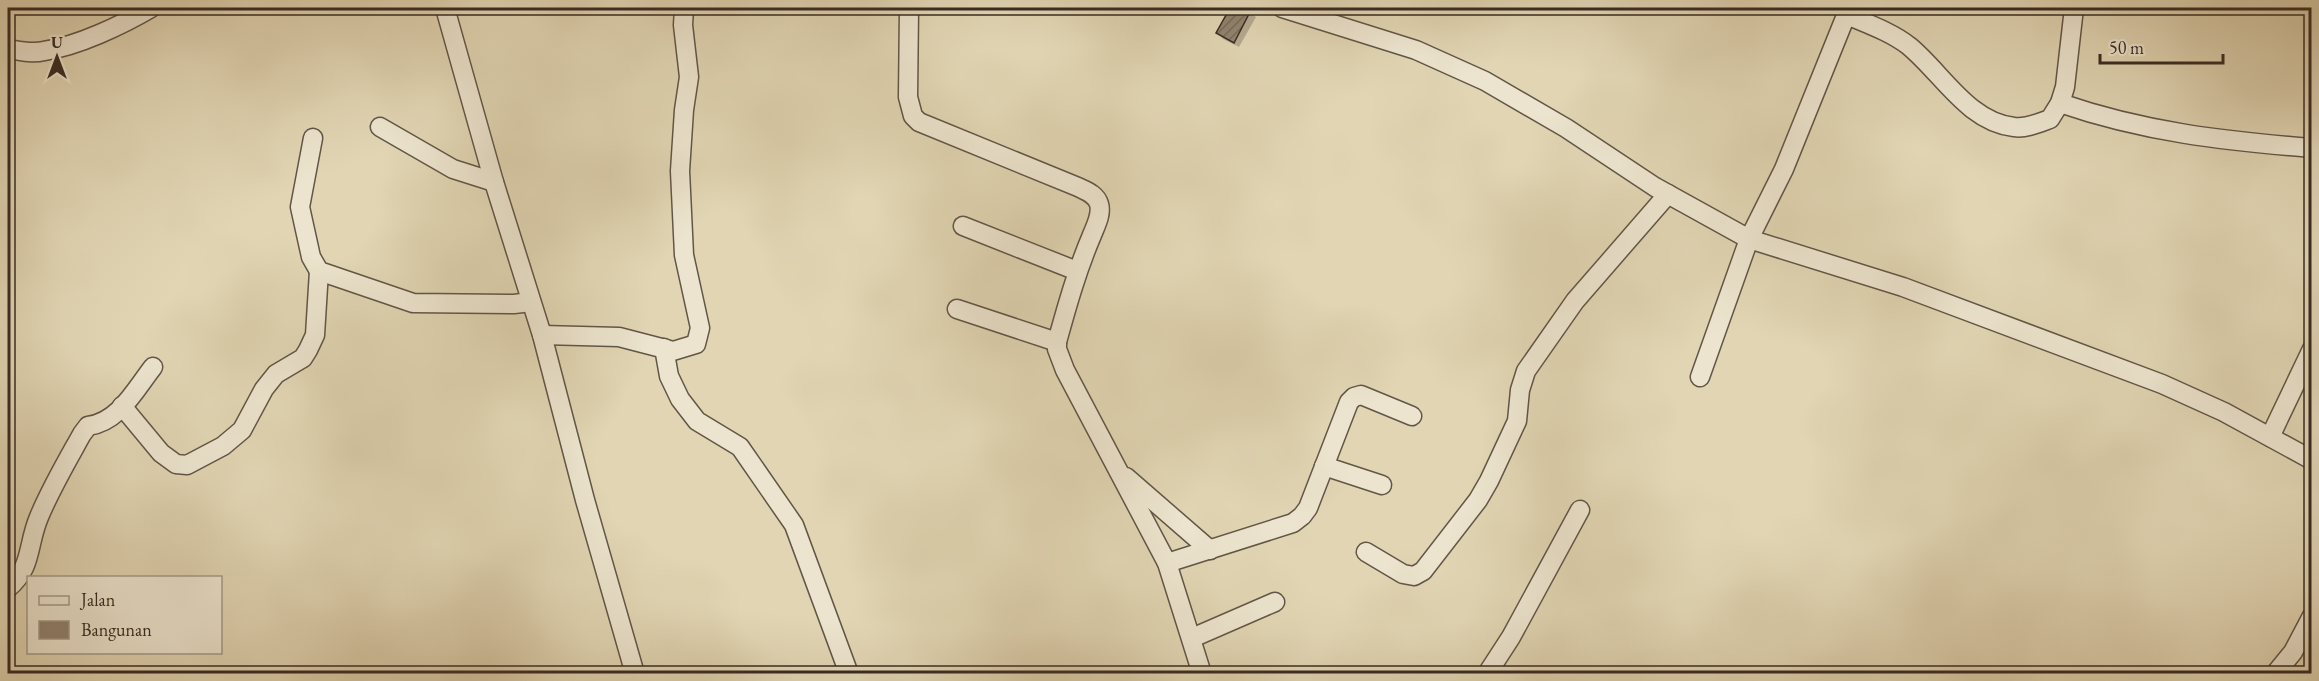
<svg xmlns="http://www.w3.org/2000/svg" width="2319" height="681" font-family="'EB Garamond',serif">
<style>
.shadow{fill:#0003}
.building{fill:url(#building-hatch);stroke:#382b23;stroke-width:1.5}
.lines{fill:none;stroke-linecap:round;stroke-linejoin:round}
.minor-casing{stroke:#625647;stroke-width:21}
.minor{stroke:#ece4ce;stroke-width:18}
</style>
<defs>
<pattern id="building-hatch" width="6" height="6" patternUnits="userSpaceOnUse" patternTransform="scale(1.5)"><rect width="6" height="6" fill="#90836e"/><path d="M-1 1l2-2M0 6l6-6M5 7l2-2" fill="none" stroke="#776b5a"/></pattern>
</defs>
<rect width="100%" height="100%" fill="#e1d5b3"/>
<filter id="stains"><feTurbulence type="fractalNoise" baseFrequency=".00333" numOctaves="4"/><feColorMatrix values="0 0 0 0 .2 0 0 0 0 .09 0 0 0 0 .02 0 0 0 .5 -.17"/></filter>
<radialGradient id="worn" r=".72"><stop offset=".6" stop-color="#630" stop-opacity="0"/><stop offset="1" stop-color="#630" stop-opacity=".3"/></radialGradient>
<path class="shadow" d="M1231,8H1243L1256,17L1239,47L1223,39L1218,33Z"/>
<path class="building" d="M1230,8H1252L1234,43L1216,33Z"/>
<g class="lines">
<g class="minor-casing">
<g id="minor">
<path d="M445,8L494,182L542,335L585,500L635,674"/>
<path d="M909,8L908,97L913,116L919,122L1078,187C1086,191 1096,194 1099,204C1102,214 1096,225 1092,235C1077,270 1067,306 1057,342V349L1065,370L1167,563L1202,674"/>
<path d="M1282,8L1416,50L1485,81L1566,128L1655,187L1749,239L1784,169L1849,8"/>
<path d="M1847,15C1868,24 1891,32 1909,46C1942,73 1968,122 2014,127C2025,129 2039,123 2050,119L2060,103L2065,87L2074,8"/>
<path d="M8,49C20,51 32,54 44,51C78,46 122,25 151,8"/>
<path d="M2060,103C2144,132 2224,141 2312,148"/>
<path d="M380,127L453,169L494,182"/>
<path d="M313,138L300,207L311,257L319,271L413,303L514,304L531,302"/>
<path d="M963,226L1077,271"/>
<path d="M957,309L1057,342"/>
<path d="M542,335L619,337L673,351L696,344L700,328L684,255L680,171L684,110L689,77L683,25L684,8"/>
<path d="M664,348L669,376L680,399L697,421L740,447L794,525L849,674"/>
<path d="M1700,377L1749,239L1903,287L2162,384L2224,412L2312,460"/>
<path d="M122,406L161,453L176,464L187,465L223,446L242,430L264,389L276,374L303,358L308,350L315,335L319,271"/>
<path d="M2270,437L2312,349"/>
<path d="M1324,466L1382,485"/>
<path d="M1126,477L1210,550"/>
<path d="M1366,552L1403,574L1414,576L1423,571L1478,500L1489,481L1517,421L1520,390L1526,371L1575,301L1668,194"/>
<path d="M1167,563L1293,523L1302,516L1308,508L1349,402L1354,397L1361,395L1412,416"/>
<path d="M8,588C33,567 27,545 39,517C51,488 67,461 82,434L88,426C119,422 135,390 153,367"/>
<path d="M1192,638L1275,602"/>
<path d="M1487,674L1511,637L1580,510"/>
<path d="M2275,674L2293,652L2312,616"/>
</g>
</g>
<use href="#minor" class="minor"/>
</g>
<rect width="2319" height="681" fill="none" stroke="#e1d5b3" stroke-width="30"/>
<rect x="9" y="9" width="2301" height="663" fill="none" stroke="#382b23" stroke-width="3"/>
<rect x="15" y="15" width="2289" height="651" fill="none" stroke="#382b23" stroke-width="1.5"/>
<rect x="27" y="576" width="195" height="78" fill="#ece4ce" stroke="#a49a8a" stroke-width="1.5"/>
<rect x="39" y="596" width="30" height="9" fill="#ece4ce" stroke="#a49a8a" stroke-width="1.5"/>
<text x="81" y="606" font-size="18" fill="#382b23">Jalan</text>
<rect x="39" y="621" width="30" height="18" fill="#90836e" stroke="#a49a8a" stroke-width="1.5"/>
<text x="81" y="636" font-size="18" fill="#382b23">Bangunan</text>
<g transform="translate(57 57)" stroke="#ece4ce" stroke-width="4.5" paint-order="stroke">
<path d="M0-4.5L10 22L0 15L-10 22Z" fill="#382b23"/>
<text y="-9" font-size="16" font-weight="bold" text-anchor="middle" fill="#382b23">U</text>
</g>
<path d="M2100 54v9h123v-9" fill="none" stroke="#382b23" stroke-width="3"/>
<text x="2109" y="54" font-size="18" fill="#382b23" stroke="#ece4ce" stroke-width="4.5" paint-order="stroke">50 m</text>
<rect width="100%" height="100%" filter="url(#stains)"/>
<rect width="100%" height="100%" fill="url(#worn)"/>
</svg>
